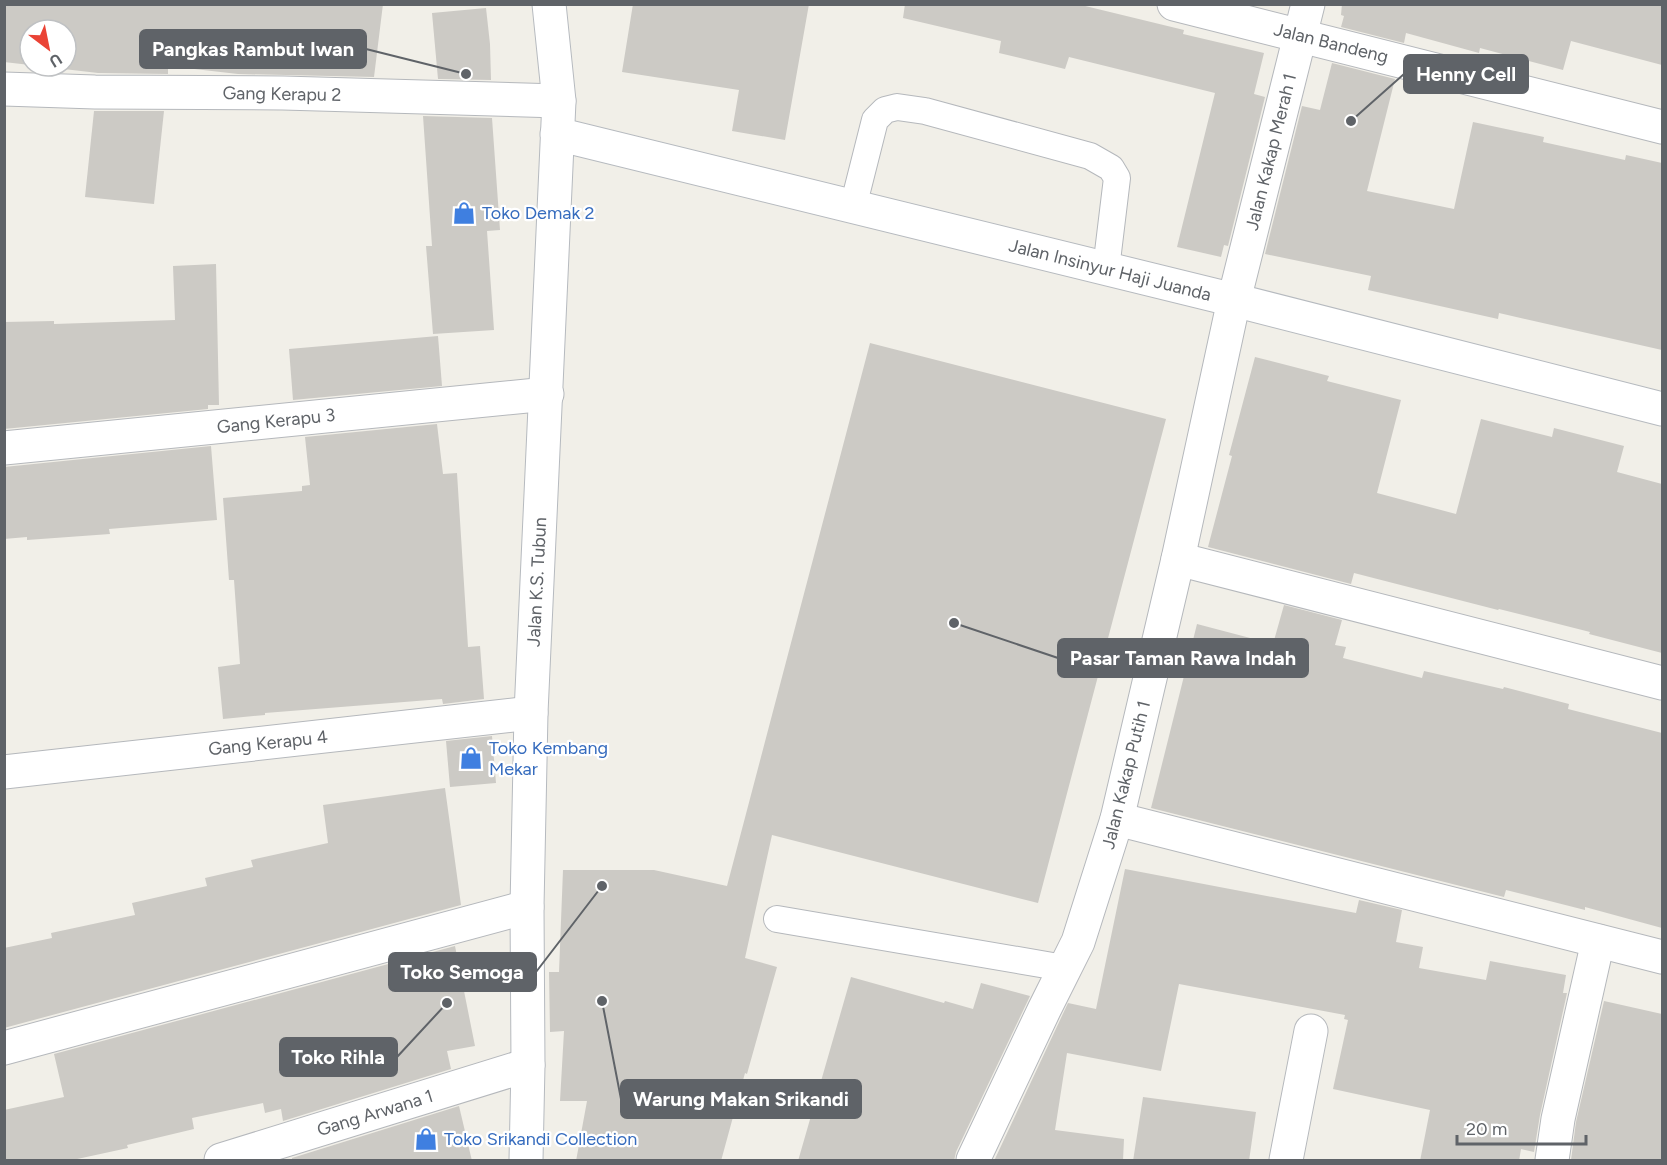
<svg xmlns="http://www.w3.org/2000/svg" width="1667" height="1165" font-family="Figtree,sans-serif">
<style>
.building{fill:#cccac5}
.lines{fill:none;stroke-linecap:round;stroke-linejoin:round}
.lane-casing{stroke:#b5b8bc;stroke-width:28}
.street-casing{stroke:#b5b8bc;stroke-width:35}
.secondary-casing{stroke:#b6babf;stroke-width:35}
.lane{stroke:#fff;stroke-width:26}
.street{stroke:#fff;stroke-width:33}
.secondary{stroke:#fff;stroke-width:33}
.labels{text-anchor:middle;stroke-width:4.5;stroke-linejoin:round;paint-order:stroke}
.street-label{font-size:18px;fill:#5f6368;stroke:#fff}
.shop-label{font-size:18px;fill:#366cbe;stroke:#fff;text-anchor:start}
.leader{fill:none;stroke:#5f6368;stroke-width:2}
.callout-dot{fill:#5f6368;stroke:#fff;stroke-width:2}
.callout{fill:#5f6368;stroke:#5f6368;stroke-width:2}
.callout-label{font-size:20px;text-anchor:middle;font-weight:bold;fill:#fff}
</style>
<rect width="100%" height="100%" fill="#f1efe8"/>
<g class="building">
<path d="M4,4H383L374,77L238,74L168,66V74L98,73L38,66H66V30H30V65L4,62Z"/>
<path d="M633,4H809L785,140L732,131L739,90L622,72Z"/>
<path d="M905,4H1077L1184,30L1183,34L1264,53L1254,94L1265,97L1228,246L1224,245L1221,257L1177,247L1215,93L1069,57L1065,69L999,53L1001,41L903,18Z"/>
<path d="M1342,4H1662V65L1571,41L1563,70L1480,48L1479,53L1406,33L1404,43L1341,27L1344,16L1341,15Z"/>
<path d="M486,8L490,44L491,80L438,79L432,13Z"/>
<path d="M1332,63L1395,79L1367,191L1454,209L1473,122L1544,137L1543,142L1625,160L1626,155L1662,163V350L1499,313L1498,319L1368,290L1371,276L1265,254L1302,106L1320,110Z"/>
<path d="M94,111H164L154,204L85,197Z"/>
<path d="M423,116L492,118L500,230L487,231L494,330L433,334L426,246H432Z"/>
<path d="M216,264L219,405H208V409L4,429V322L54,321V324L175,320L173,266Z"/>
<path d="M438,336L442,386L293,400L289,349Z"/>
<path d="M870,343L1166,419L1038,903L772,835L745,958L777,967L747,1074L745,1073L721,1161H576L587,1101H560L564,1031L550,1032L549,972H559L563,870H654L727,886Z"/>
<path d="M1255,357L1329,376L1327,381L1401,400L1377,493L1456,514L1481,419L1552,437L1554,428L1624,446L1617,472L1662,484V653L1589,634L1590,632L1499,609L1498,610L1354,573L1351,584L1208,547L1232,456L1229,455Z"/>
<path d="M437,424L443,474L457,473L468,647L480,646L484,699L443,704L442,699L265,713V715L223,719L218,667L240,664L234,580H229L223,498L302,491V486L310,485L305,437Z"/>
<path d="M211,446L217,520L109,529L110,534L27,540V537L4,539V467Z"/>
<path d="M1284,605L1342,620L1335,645L1346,647L1343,658L1422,678L1424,671L1503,689L1504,687L1569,704L1568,709L1662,733V928L1585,907V910L1506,890L1504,897L1151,808L1197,624L1273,644Z"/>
<path d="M492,736L496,783L450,787L446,741Z"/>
<path d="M445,788L461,905L4,1028V948L52,938L51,933L135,915L132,903L207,886L205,878L253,867L251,860L328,843L323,805Z"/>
<path d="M1125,869L1356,913L1359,900L1402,910L1396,942L1423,947L1419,968L1486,980L1490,961L1566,975L1563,993H1567L1540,1115L1534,1152L1521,1149L1519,1161H1420L1430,1110L1333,1089L1348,1020L1344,1019L1345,1015L1179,984L1161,1071L1067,1053L1055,1130L1124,1139L1123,1161H994L1068,1003L1096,1009Z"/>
<path d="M455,946L475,1046L447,1051L451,1069L283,1121L281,1109L265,1113L263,1103L192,1118L194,1129L127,1145L128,1148L68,1161H4V1110L64,1097L54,1054Z"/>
<path d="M851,977L944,1003L945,1001L973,1009L981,983L1030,996L956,1152L954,1161H798Z"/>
<path d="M1604,1001L1662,1014V1161L1571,1160L1576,1122Z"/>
<path d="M1143,1097L1256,1112L1249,1161H1133Z"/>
<path d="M459,1106L472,1161H292V1158Z"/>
</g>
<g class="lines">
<g class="lane-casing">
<g id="lane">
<path d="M853,207L875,120L885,110L897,107L925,111L1090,156L1111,168L1117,178L1106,269"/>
<path d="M777,919L1064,968"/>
</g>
</g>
<g class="street-casing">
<g id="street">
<path d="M1174,4L1662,127"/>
<path d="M4,89L95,92L283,93L559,101"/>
<path d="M4,448L547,394"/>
<path d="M1178,559L1662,683"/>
<path d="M4,772L531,713"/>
<path d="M1117,819L1662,957"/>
<path d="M4,1048L527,907"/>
<path d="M221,1160L528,1065"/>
<path d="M973,1160L1044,1010L1078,942L1117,819L1178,559L1234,300L1308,4"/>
<path d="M1286,1160L1311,1031"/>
<path d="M1552,1160L1558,1119L1598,941"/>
</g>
</g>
<g class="secondary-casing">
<g id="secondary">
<path d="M557,134L1234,300L1662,409"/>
<path d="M526,1160L528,1065L527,907L531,713L559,101L549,4"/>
</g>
</g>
<use href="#lane" class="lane"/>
<use href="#street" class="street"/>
<use href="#secondary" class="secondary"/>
</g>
<defs>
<g id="shop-bare" transform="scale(1.8)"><path d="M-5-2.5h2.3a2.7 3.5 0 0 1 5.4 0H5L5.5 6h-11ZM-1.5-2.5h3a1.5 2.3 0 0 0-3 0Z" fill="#3f7fe0" stroke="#fff" stroke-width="2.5" paint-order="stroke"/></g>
</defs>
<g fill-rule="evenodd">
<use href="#shop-bare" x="464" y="213"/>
<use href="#shop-bare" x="471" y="758"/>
<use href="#shop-bare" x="426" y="1139"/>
</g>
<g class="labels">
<g class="street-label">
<text transform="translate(1331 43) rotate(14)" y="6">Jalan Bandeng</text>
<text transform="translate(282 94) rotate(1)" y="6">Gang Kerapu 2</text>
<text transform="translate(1271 152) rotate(-76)" y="6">Jalan Kakap Merah 1</text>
<text transform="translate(1110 270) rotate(14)" y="6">Jalan Insinyur Haji Juanda</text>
<text transform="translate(276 421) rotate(-6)" y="6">Gang Kerapu 3</text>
<text transform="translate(537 582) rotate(-87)" y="6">Jalan K.S. Tubun</text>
<text transform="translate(268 743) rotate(-6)" y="6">Gang Kerapu 4</text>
<text transform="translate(1126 775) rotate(-76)" y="6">Jalan Kakap Putih 1</text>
<text transform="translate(375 1113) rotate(-17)" y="6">Gang Arwana 1</text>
</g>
<g class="shop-label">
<text x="482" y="219">Toko Demak 2</text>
<text x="489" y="754">Toko Kembang<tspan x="489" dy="21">Mekar</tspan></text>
<text x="444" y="1145">Toko Srikandi Collection</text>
</g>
</g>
<path class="leader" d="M466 74L366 49M1351 121L1404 74M954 623L1058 658M602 886L536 972M447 1003L397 1057M602 1001L621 1099"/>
<g class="callout-dot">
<circle cx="466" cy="74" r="6"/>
<circle cx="1351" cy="121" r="6"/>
<circle cx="954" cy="623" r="6"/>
<circle cx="602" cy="886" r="6"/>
<circle cx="447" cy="1003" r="6"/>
<circle cx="602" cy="1001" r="6"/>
</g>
<g class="callout">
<rect x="140" y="30" width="226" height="38" rx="6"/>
<rect x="1404" y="55" width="124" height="38" rx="6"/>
<rect x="1058" y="639" width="250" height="38" rx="6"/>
<rect x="389" y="953" width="147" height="38" rx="6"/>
<rect x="280" y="1038" width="117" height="38" rx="6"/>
<rect x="621" y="1080" width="240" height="38" rx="6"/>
</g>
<g class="callout-label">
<text x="253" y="56">Pangkas Rambut Iwan</text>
<text x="1466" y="81">Henny Cell</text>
<text x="1183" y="665">Pasar Taman Rawa Indah</text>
<text x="462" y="979">Toko Semoga</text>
<text x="338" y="1064">Toko Rihla</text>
<text x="741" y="1106">Warung Makan Srikandi</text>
</g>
<rect width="1667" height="1165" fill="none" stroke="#5f6368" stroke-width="12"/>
<g transform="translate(48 48) rotate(148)"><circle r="28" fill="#ffffff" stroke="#bfc1c3" stroke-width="1.5"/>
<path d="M0-4.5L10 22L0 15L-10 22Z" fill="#ea4335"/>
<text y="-9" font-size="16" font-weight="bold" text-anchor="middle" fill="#5f6368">U</text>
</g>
<path d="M1457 1135v9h129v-9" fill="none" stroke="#5f6368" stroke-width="3"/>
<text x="1466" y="1135" font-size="18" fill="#5f6368" stroke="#ffffff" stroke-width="4.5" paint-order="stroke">20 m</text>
</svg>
